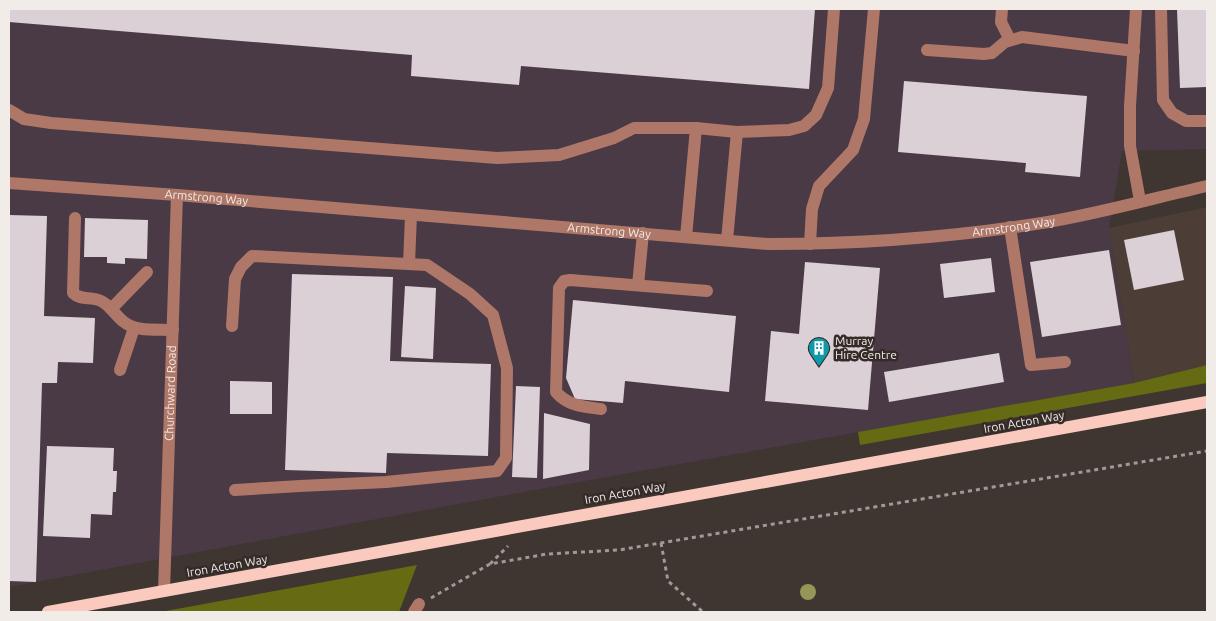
<svg xmlns="http://www.w3.org/2000/svg" width="1216" height="621" font-family="Ubuntu,sans-serif">
<style>
.built{fill:#4c3d36}
.industrial{fill:#4a3a46}
.forest{fill:#646b13}
.building{fill:#dbd0d6}
.lines{fill:none;stroke-linecap:round;stroke-linejoin:round}
.path{stroke:#a09995;stroke-width:3;stroke-dasharray:4 4;stroke-linecap:butt}
.minor{stroke:#af7768;stroke-width:12}
.major{stroke:#f9cabd;stroke-width:12}
.tree{fill:#959759}
.labels{text-anchor:middle;stroke-width:5;stroke-linejoin:round;paint-order:stroke}
.street-label{font-size:12px;fill:#f2ece9;stroke:#352b28}
.poi-label{font-size:12px;fill:#f2ece9;stroke:#352b28;text-anchor:start}
</style>
<rect width="100%" height="100%" fill="#3f3531"/>
<path class="built" d="M1207,207V365L1134,383L1109,228Z"/>
<path class="industrial" d="M9,9H1207V149L1122,151L1109,228L1134,383L523,492L9,587Z"/>
<g class="forest">
<path d="M1207,365V383L860,445L858,432L1134,383Z"/>
<path d="M417,565L399,612H160Z"/>
</g>
<g class="building">
<path d="M9,9H815L809,89L521,66L519,85L411,76L412,55L9,22Z"/>
<path d="M1177,9H1207V87L1180,88Z"/>
<path d="M904,81L1087,96L1080,177L1025,172L1026,163L898,152Z"/>
<path d="M9,215L47,216L44,316L95,318L93,363L58,362L57,383H42L36,582L9,581Z"/>
<path d="M85,218L148,220L147,259L125,258V264L107,263V257H84Z"/>
<path d="M1174,230L1184,280L1134,290L1124,240Z"/>
<path d="M1109,250L1121,325L1042,337L1030,262Z"/>
<path d="M991,258L995,292L944,298L940,264Z"/>
<path d="M805,262L880,268L868,410L765,401L771,331L799,334Z"/>
<path d="M292,274L393,277L390,361L491,364L488,456L387,453L386,473L285,470Z"/>
<path d="M405,286L436,288L433,359L401,357Z"/>
<path d="M573,300L736,316L729,392L625,381L623,403L575,399L566,378Z"/>
<path d="M999,353L1004,382L889,402L884,372Z"/>
<path d="M230,381L272,382V414H230Z"/>
<path d="M516,386L540,387L537,478L512,477Z"/>
<path d="M544,413L590,424L589,470L543,479Z"/>
<path d="M47,446L114,448L113,471H117L116,492H113L112,515L91,514L90,538L43,536Z"/>
</g>
<g class="lines">
<g class="path">
<path d="M661,543L668,581L703,612"/>
<path d="M490,564L508,546"/>
<path d="M431,598L490,564L547,554L619,550L1207,451"/>
</g>
<g class="minor">
<path d="M1002,9L1001,22L1010,40"/>
<path d="M1136,9L1130,106V146L1140,201"/>
<path d="M1161,9L1163,100L1172,113L1186,121H1207"/>
<path d="M927,50L984,54L992,53L1005,42L1022,37L1134,51"/>
<path d="M9,110L24,119L51,123L497,158L559,155L614,138L634,128H696L737,132L789,130L804,126L816,115L828,88L834,9"/>
<path id="s1" d="M9,183L177,195L768,244C861,244 956,237 1048,222C1101,213 1154,198 1207,186"/>
<path d="M75,218L73,293C81,301 91,296 101,301C110,305 116,316 124,322C136,332 157,329 173,330"/>
<path d="M1010,227L1031,365L1065,362"/>
<path d="M686,237L696,128"/>
<path d="M727,240L737,132"/>
<path d="M810,244L812,209L819,186L853,150L864,119L874,9"/>
<path d="M409,264L411,215"/>
<path d="M638,285L643,233"/>
<path d="M111,309L147,272"/>
<path d="M232,326L235,279L241,267L252,256L427,265L470,294L493,315L507,368L506,458L497,471L386,482L300,486L235,490"/>
<path d="M120,370L134,328"/>
<path d="M601,409C584,407 568,406 556,392L559,288L564,281L570,280L707,291"/>
<path id="s2" d="M164,591L177,195"/>
<path d="M414,612L419,604"/>
</g>
<path class="major" d="M48,612L1207,402"/>
</g>
<circle class="tree" cx="808" cy="592" r="8"/>
<defs>
<g id="building-pin" transform="scale(1.125)"><path d="M0 17L-7.5 6A9.5 9.5 0 1 1 7.5 6Z" fill="#0f9aa8" stroke="#352b28"/><path d="M-4-6H4V6H1V3H-1V6H-4ZM-2.5-4.3h1.7v1.8h-1.7ZM.8-4.3h1.7v1.8H.8ZM-2.5-1h1.7V.8h-1.7ZM.8-1h1.7V.8H.8Z" fill="#fff"/></g>
</defs>
<g fill-rule="evenodd">
<use href="#building-pin" x="819" y="348"/>
</g>
<g class="labels">
<g class="street-label">
<text dy="4" stroke="none"><textPath href="#s1" startOffset="198">Armstrong Way</textPath></text>
<text dy="4" stroke="none"><textPath href="#s1" startOffset="1008">Armstrong Way</textPath></text>
<text dy="4" stroke="none"><textPath href="#s1" startOffset="602">Armstrong Way</textPath></text>
<text dy="4" stroke="none"><textPath href="#s2" startOffset="198">Churchward Road</textPath></text>
<text transform="translate(1024 422) rotate(-10)" y="4">Iron Acton Way</text>
<text transform="translate(625 493) rotate(-10)" y="4">Iron Acton Way</text>
<text transform="translate(227 566) rotate(-10)" y="4">Iron Acton Way</text>
</g>
<g class="poi-label">
<text x="835" y="345">Murray<tspan x="835" dy="14">Hire Centre</tspan></text>
</g>
</g>
<rect width="1216" height="621" fill="none" stroke="#f2ece9" stroke-width="20"/>
</svg>
